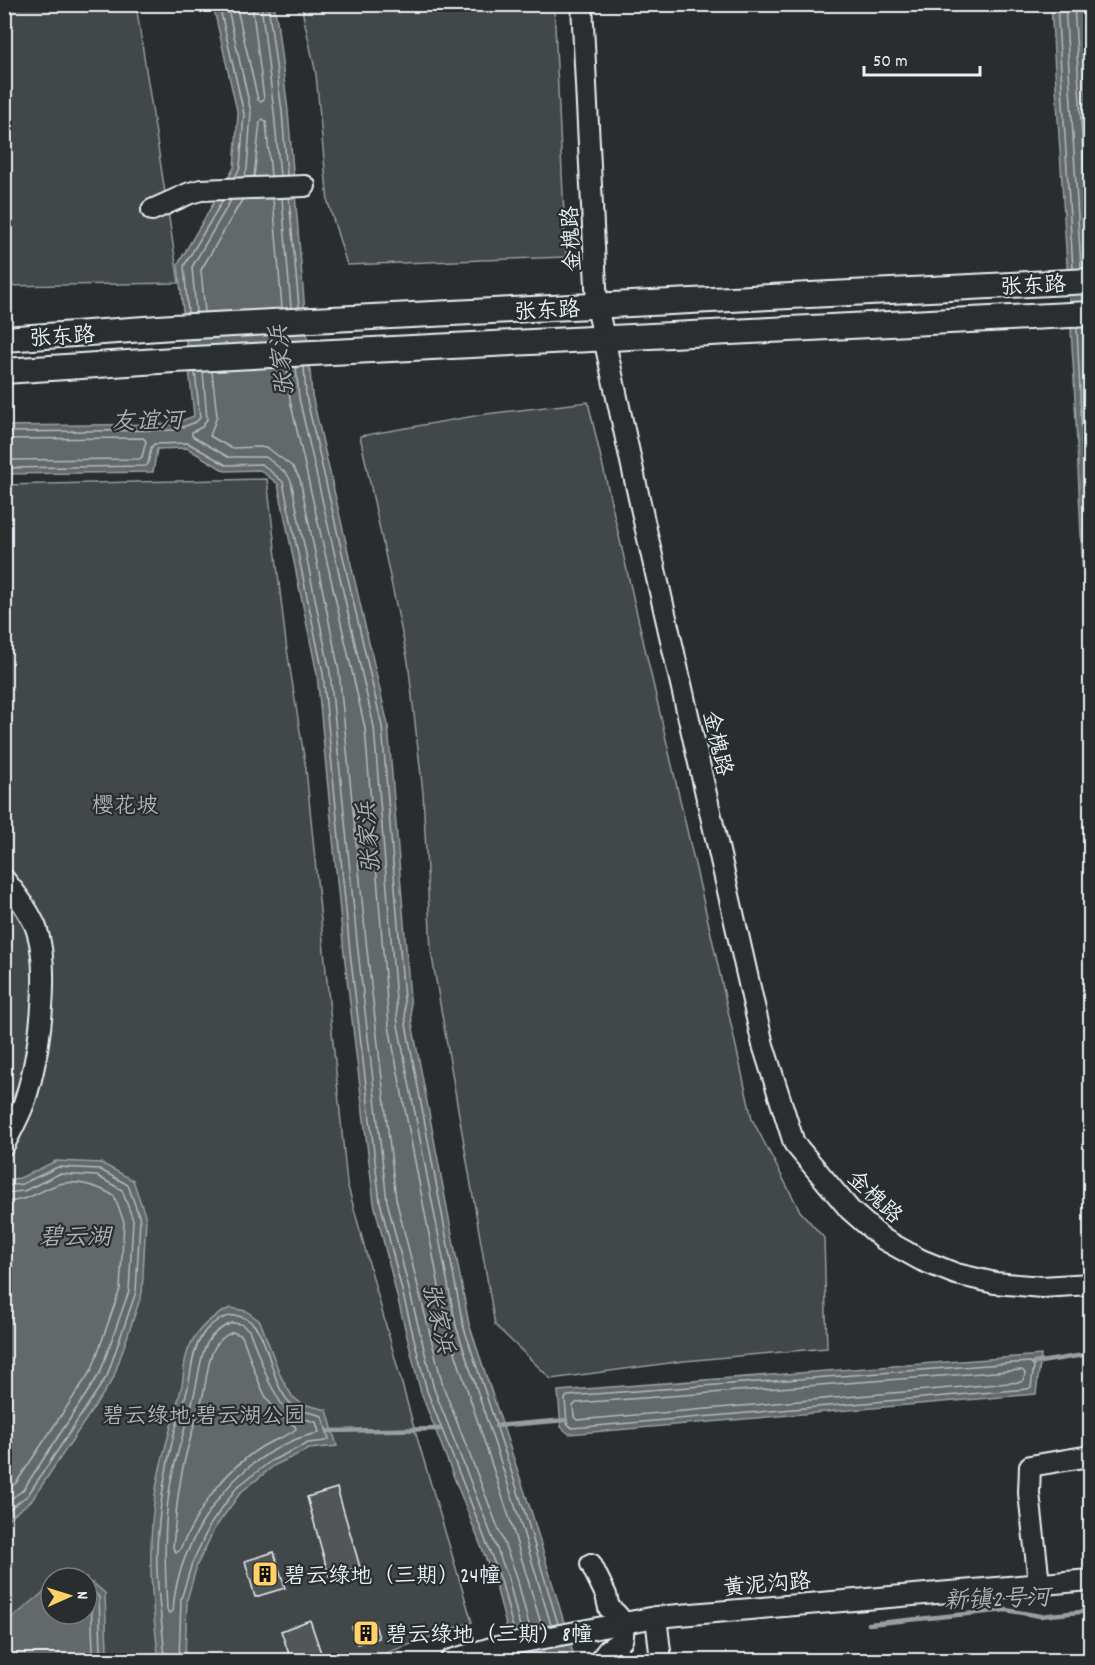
<svg xmlns="http://www.w3.org/2000/svg" width="1095" height="1665" font-family="Dekko,'LXGW WenKai TC',sans-serif">
<style>
.green{fill:#424648;stroke:#959ca0;stroke-width:1.5;fill-rule:evenodd}
.water{fill:#63686b;stroke:#989fa3;stroke-width:1.5}
.lines{fill:none;stroke-linecap:round;stroke-linejoin:round}
.shore{stroke:#b3bac0;stroke-width:1.5}
.stream{stroke:#989fa3;stroke-width:4.5}
.building{fill:#535759;stroke:#e8f1f8;stroke-width:1.5}
.minor-casing{stroke:#e8f1f8;stroke-width:24}
.major-casing{stroke:#e8f1f8;stroke-width:28}
.minor{stroke:#2a2d2e;stroke-width:20}
.major{stroke:#2a2d2e;stroke-width:24}
.labels{text-anchor:middle;stroke-width:4.5;stroke-linejoin:round;paint-order:stroke}
.street-label{font-size:22px;fill:#e8f1f8;stroke:#2a2d2e}
.park-label{font-size:22px;fill:#aeb5ba;stroke:#2a2d2e}
.poi-label{font-size:22px;fill:#e8f1f8;stroke:#2a2d2e;text-anchor:start}
.water-label{font-size:24px;font-style:italic;fill:#acb3b9;stroke:#2a2d2e}
</style>
<rect width="100%" height="100%" fill="#2a2d2e"/>
<filter id="ink" filterUnits="userSpaceOnUse"><feTurbulence type="fractalNoise" baseFrequency=".0167" numOctaves="2"/><feDisplacementMap in="SourceGraphic" scale="12" xChannelSelector="R" yChannelSelector="G"/><feConvolveMatrix kernelMatrix="1 2 1 2 8 2 1 2 1" color-interpolation-filters="sRGB"/></filter>
<g filter="url(#ink)">
<g class="green">
<path d="M4,5H136L179,283L5,286Z"/>
<path d="M301,5H554L566,257L347,265L328,202L316,74Z"/>
<path d="M588,402L711,934L752,1119L800,1211L824,1238L827,1348L684,1361L551,1379L495,1325L431,951L423,793L408,661L360,436L486,414Z"/>
<path d="M267,479L286,643L306,769L347,1183L413,1424L472,1622L367,1660H5L4,485ZM51,1578H87V1614H51Z"/>
</g>
<g class="water">
<path d="M213,5H274L277,21L288,111L312,395L388,725L412,1023L469,1324L532,1514L575,1660H515L495,1582L421,1393L374,1203L344,953L317,674L278,484L260,470L225,471L187,448L157,449L153,472L5,474L4,426L173,424L194,416L178,264L234,168L238,115Z"/>
<path d="M1051,5H1090V735L1074,378Z"/>
<path d="M56,1161L101,1163L133,1180L146,1218L142,1293L113,1379L32,1500L5,1521V1180L20,1178Z"/>
<path d="M230,1308L246,1311L260,1321L281,1377L292,1396L302,1404L327,1410L337,1446L309,1449L275,1465L241,1492L215,1528L197,1565L187,1600L185,1660H159C151,1601 146,1537 158,1478C164,1447 174,1419 181,1389C184,1379 183,1367 186,1357C192,1333 208,1318 230,1308Z"/>
<path d="M1041,1355L1036,1394L569,1434L561,1427L558,1391Z"/>
<path d="M87,1583H93L105,1593L107,1651L110,1660H5V1624L51,1586V1614H87Z"/>
</g>
<g class="lines">
<g class="shore">
<path d="M219,4L244,114L240,168L235,177"/>
<path d="M227,4L251,112L247,169L244,177"/>
<path d="M236,4L258,100L261,102L264,99L252,4"/>
<path d="M261,4L274,112L280,176"/>
<path d="M268,4L282,111L287,175"/>
<path d="M1057,4L1073,268"/>
<path d="M1065,4L1081,268"/>
<path d="M1074,4L1090,268"/>
<path d="M254,177L260,122L263,119L266,122L271,176"/>
<path d="M282,198L291,308"/>
<path d="M289,198L299,307"/>
<path d="M273,199L282,308"/>
<path d="M196,312L192,267L231,200"/>
<path d="M205,312L201,270L242,200"/>
<path d="M188,313L184,266L223,200"/>
<path d="M1077,328L1090,606"/>
<path d="M1084,328L1090,445"/>
<path d="M296,367L299,398L374,727L398,1025L456,1326L519,1518L551,1625"/>
<path d="M304,367L306,396L382,726L406,1024L463,1325L526,1516L558,1624"/>
<path d="M287,368L290,400L365,728L389,1026L447,1328L510,1520L542,1627"/>
<path d="M203,372L207,419L202,427L192,432V436L228,457H266L287,474L291,481L330,672L358,951L387,1201L434,1389L508,1577L521,1631"/>
<path d="M212,372L217,416L210,436L231,448L260,447L269,449L293,467L300,479L339,671L367,950L396,1199L443,1386L516,1574L530,1629"/>
<path d="M4,432L175,430L196,422L200,418L195,372"/>
<path d="M4,439L143,438L146,441L142,457L139,459L4,460"/>
<path d="M4,468L146,466L148,464L151,448L154,444L188,443L226,465L262,464L283,482L323,673L350,952L380,1202L427,1391L501,1580L514,1632"/>
<path d="M4,1186L22,1184L58,1167L99,1169L128,1185L140,1219L136,1292L107,1376L28,1495L4,1513"/>
<path d="M4,1193L24,1191L59,1174L97,1176L122,1190L133,1220L129,1291L100,1373L23,1490L4,1504"/>
<path d="M4,1202C30,1201 38,1191 59,1184C76,1179 100,1187 114,1196L124,1222L120,1289L92,1369L16,1483L4,1492"/>
<path d="M232,1323L241,1324L249,1330L269,1382L282,1405L296,1417L316,1422L319,1432C315,1435 312,1434 306,1436C294,1439 279,1447 269,1453C218,1483 176,1553 173,1611L169,1613L167,1610C165,1567 163,1523 171,1481C177,1450 188,1421 195,1391C202,1362 199,1335 232,1323Z"/>
<path d="M233,1332L242,1336C255,1368 262,1410 295,1426L296,1429C287,1437 273,1440 263,1446C221,1472 200,1508 179,1551L176,1552L173,1548C175,1527 176,1505 180,1484C184,1454 195,1425 203,1395C209,1372 206,1342 233,1332Z"/>
<path d="M1030,1362L1034,1366L1031,1387L1028,1389L572,1428L567,1423L565,1399L567,1396Z"/>
<path d="M1022,1370L1025,1373L1024,1380L1021,1382L577,1420L574,1417L573,1406L576,1403Z"/>
<path d="M87,1589L92,1590L99,1597L101,1651L103,1660"/>
<path d="M87,1597L91,1600L93,1652L95,1660"/>
<path d="M165,1660C163,1623 155,1585 157,1547C159,1509 165,1471 174,1434C178,1420 183,1405 187,1391C192,1371 191,1352 203,1334C211,1322 228,1312 242,1317C274,1326 266,1395 300,1410C307,1413 315,1413 322,1416L329,1439L326,1441L308,1443L271,1461L237,1487L210,1525L192,1563L181,1599L179,1660"/>
</g>
<g class="stream">
<path d="M1034,1363L1090,1354"/>
<path d="M496,1426L566,1420"/>
<path d="M329,1431L440,1429"/>
<path d="M869,1624L1006,1610L1040,1616L1090,1611"/>
</g>
</g>
<g class="building">
<path d="M337,1488L360,1567L329,1576L307,1497Z"/>
<path d="M274,1552L285,1588L255,1597L245,1561Z"/>
<path d="M310,1620L322,1656L308,1660H291L281,1631Z"/>
<path d="M374,1621L379,1638L357,1644L352,1627Z"/>
</g>
<g class="lines">
<g class="minor-casing">
<g id="minor">
<path d="M582,4L597,306L644,521L763,1045L794,1143L850,1210L883,1239L921,1260L956,1274L995,1283L1042,1287L1090,1284"/>
<path d="M152,210L190,193L201,190L305,186"/>
<path d="M4,879C16,893 27,908 35,925C52,968 39,1059 24,1103C19,1117 11,1131 4,1145"/>
<path d="M591,1564L606,1595L609,1608C621,1616 626,1626 622,1640L608,1650L600,1660"/>
<path d="M1039,1583L1029,1493L1030,1466L1090,1456"/>
<path d="M656,1617L661,1660"/>
<path d="M451,1660L491,1648L656,1617L1090,1580"/>
</g>
</g>
<g class="major-casing">
<g id="major">
<path d="M4,339L173,327L1090,281"/>
<path d="M4,371L174,360L1090,314"/>
</g>
</g>
<use href="#minor" class="minor"/>
<use href="#major" class="major"/>
</g>
</g>
<defs>
<g id="building-square" transform="scale(1.35)"><rect x="-9" y="-9" width="18" height="18" rx="4" fill="#ffd166" stroke="#2a2d2e"/><path d="M-4-6H4V6H1V3H-1V6H-4ZM-2.5-4.3h1.7v1.8h-1.7ZM.8-4.3h1.7v1.8H.8ZM-2.5-1h1.7V.8h-1.7ZM.8-1h1.7V.8H.8Z" fill="#111"/></g>
</defs>
<g fill-rule="evenodd">
<use href="#building-square" x="265" y="1574"/>
<use href="#building-square" x="366" y="1633"/>
</g>
<g class="labels">
<g class="street-label">
<text transform="translate(570 239) rotate(-93)" y="8">金槐路</text>
<text transform="translate(1033 284) rotate(-3)" y="8">张东路</text>
<text transform="translate(547 309) rotate(-3)" y="8">张东路</text>
<text transform="translate(62 335) rotate(-4)" y="8">张东路</text>
<text transform="translate(719 743) rotate(77)" y="8">金槐路</text>
<text transform="translate(876 1196) rotate(43)" y="8">金槐路</text>
<text transform="translate(767 1583) rotate(-5)" y="8">黄泥沟路</text>
</g>
<g class="park-label">
<text x="125" y="812">樱花坡</text>
<text x="204" y="1422">碧云绿地·碧云湖公园</text>
</g>
<g class="poi-label">
<text x="284" y="1582">碧云绿地（三期）24幢</text>
<text x="386" y="1641">碧云绿地（三期）8幢</text>
</g>
<g class="water-label">
<text transform="translate(281 361) rotate(-96)" y="8">张家浜</text>
<text transform="translate(147 420) rotate(-1)" y="8">友谊河</text>
<text transform="translate(368 838) rotate(-95)" y="8">张家浜</text>
<text x="75" y="1244">碧云湖</text>
<text transform="translate(439 1318) rotate(77)" y="8">张家浜</text>
<text transform="translate(997 1598) rotate(-2)" y="8">新镇2号河</text>
</g>
</g>
<rect width="1095" height="1665" fill="none" stroke="#2a2d2e" stroke-width="24"/>
<rect x="12" y="12" width="1071" height="1641" fill="none" stroke="#e8f1f8" stroke-width="2" filter="url(#ink)"/>
<g transform="translate(69 1596) rotate(87)"><circle r="28" fill="#2a2d2e" stroke="#767b7f" stroke-width="1.5"/>
<path d="M0-4.5L10 22L0 15L-10 22Z" fill="#ffd166"/>
<text y="-9" font-size="16" font-weight="bold" text-anchor="middle" fill="#e8f1f8">N</text>
</g>
<path d="M864 66v9h116v-9" fill="none" stroke="#e8f1f8" stroke-width="3"/>
<text x="873" y="66" font-size="18" fill="#e8f1f8" stroke="#2a2d2e" stroke-width="4.5" paint-order="stroke">50 m</text>
</svg>
